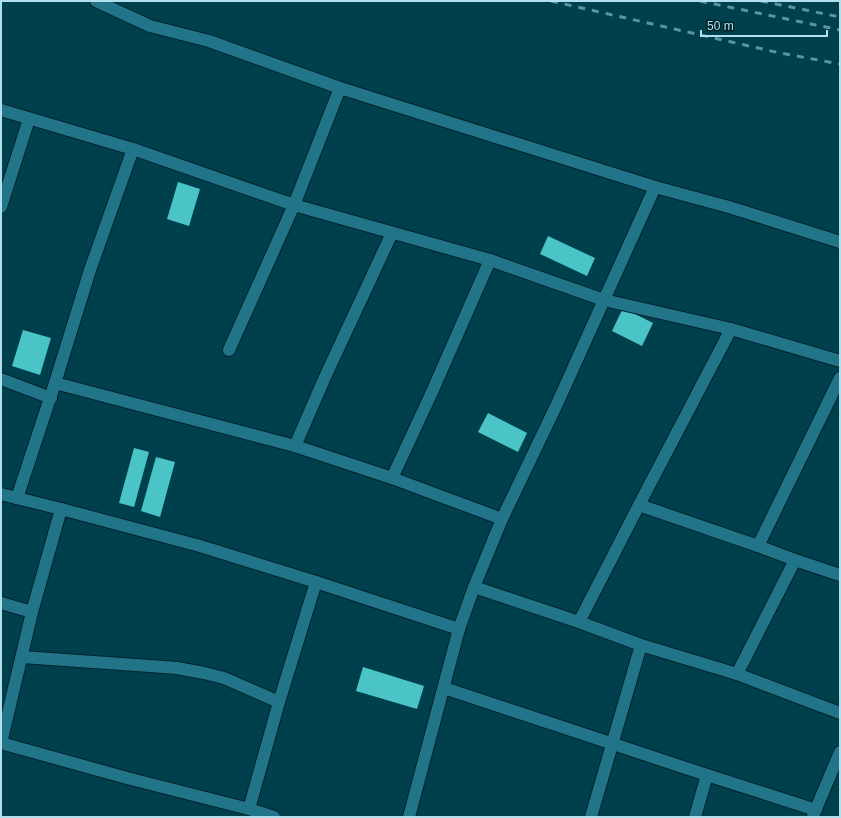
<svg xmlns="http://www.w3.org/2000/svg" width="841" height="818" font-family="Arial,sans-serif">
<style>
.building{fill:#4ac4c7}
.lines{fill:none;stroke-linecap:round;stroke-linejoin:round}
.minor-casing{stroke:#02242d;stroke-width:14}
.minor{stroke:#227488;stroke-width:12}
.rail{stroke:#5c93a0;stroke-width:3;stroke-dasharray:7 7;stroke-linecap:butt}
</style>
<rect width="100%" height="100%" fill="#00404d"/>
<g class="building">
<path d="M178,182L200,189L189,226L167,219Z"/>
<path d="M548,236L595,258L587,276L540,254Z"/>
<path d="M623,308L653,323L642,346L612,331Z"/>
<path d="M23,330L51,338L40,375L12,366Z"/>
<path d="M488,413L527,433L518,452L478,432Z"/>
<path d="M134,448L149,452L134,507L119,503Z"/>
<path d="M156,457L175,462L160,517L141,511Z"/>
<path d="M363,667L424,686L417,709L356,691Z"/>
</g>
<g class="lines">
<g class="minor-casing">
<g id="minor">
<path d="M96,1L150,26L209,41L340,88L655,187L729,207L840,242"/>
<path d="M1,110L133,149"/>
<path d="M1,207L29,119"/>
<path d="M392,233L325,377L295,446L392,478L502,519"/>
<path d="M731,329L639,505L758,546L795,560L840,575"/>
<path d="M229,350L294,205L490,260L604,300L731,329L840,361"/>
<path d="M1,379L51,398"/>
<path d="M55,383L295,446"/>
<path d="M392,478L432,392L490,260"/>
<path d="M1,494L61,509L32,612L1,743"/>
<path d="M17,498L55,383L90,270L133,149L294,205L340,88"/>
<path d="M61,509L200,546L316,582L459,629L409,817"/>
<path d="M758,546L840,378"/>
<path d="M474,587L579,622L641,645"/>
<path d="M1,603L32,612"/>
<path d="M579,622L639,505"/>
<path d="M459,629L474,587L502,519L557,404L655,187"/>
<path d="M22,657L150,666L177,668L204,673L224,678L279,702"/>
<path d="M737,674L840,713"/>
<path d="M444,688L707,775L695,817"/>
<path d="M1,743L127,778L249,809L274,817"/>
<path d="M707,775L816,810"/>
<path d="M249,809L279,702L316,582"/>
<path d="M813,816L840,752"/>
<path d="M591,817L641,645L737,674L795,560"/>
</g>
</g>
<use href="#minor" class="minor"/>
<g class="rail">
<path d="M551,1L780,53L840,64"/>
<path d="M700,1L840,30"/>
<path d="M761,1L840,17"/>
</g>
</g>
<rect width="841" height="818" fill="none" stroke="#b1dfec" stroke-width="4"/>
<path d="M701 30v6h126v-6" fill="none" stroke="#b1dfec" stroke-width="2"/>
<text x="707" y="30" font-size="12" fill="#b1dfec" stroke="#02242d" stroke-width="3" paint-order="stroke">50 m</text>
</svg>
